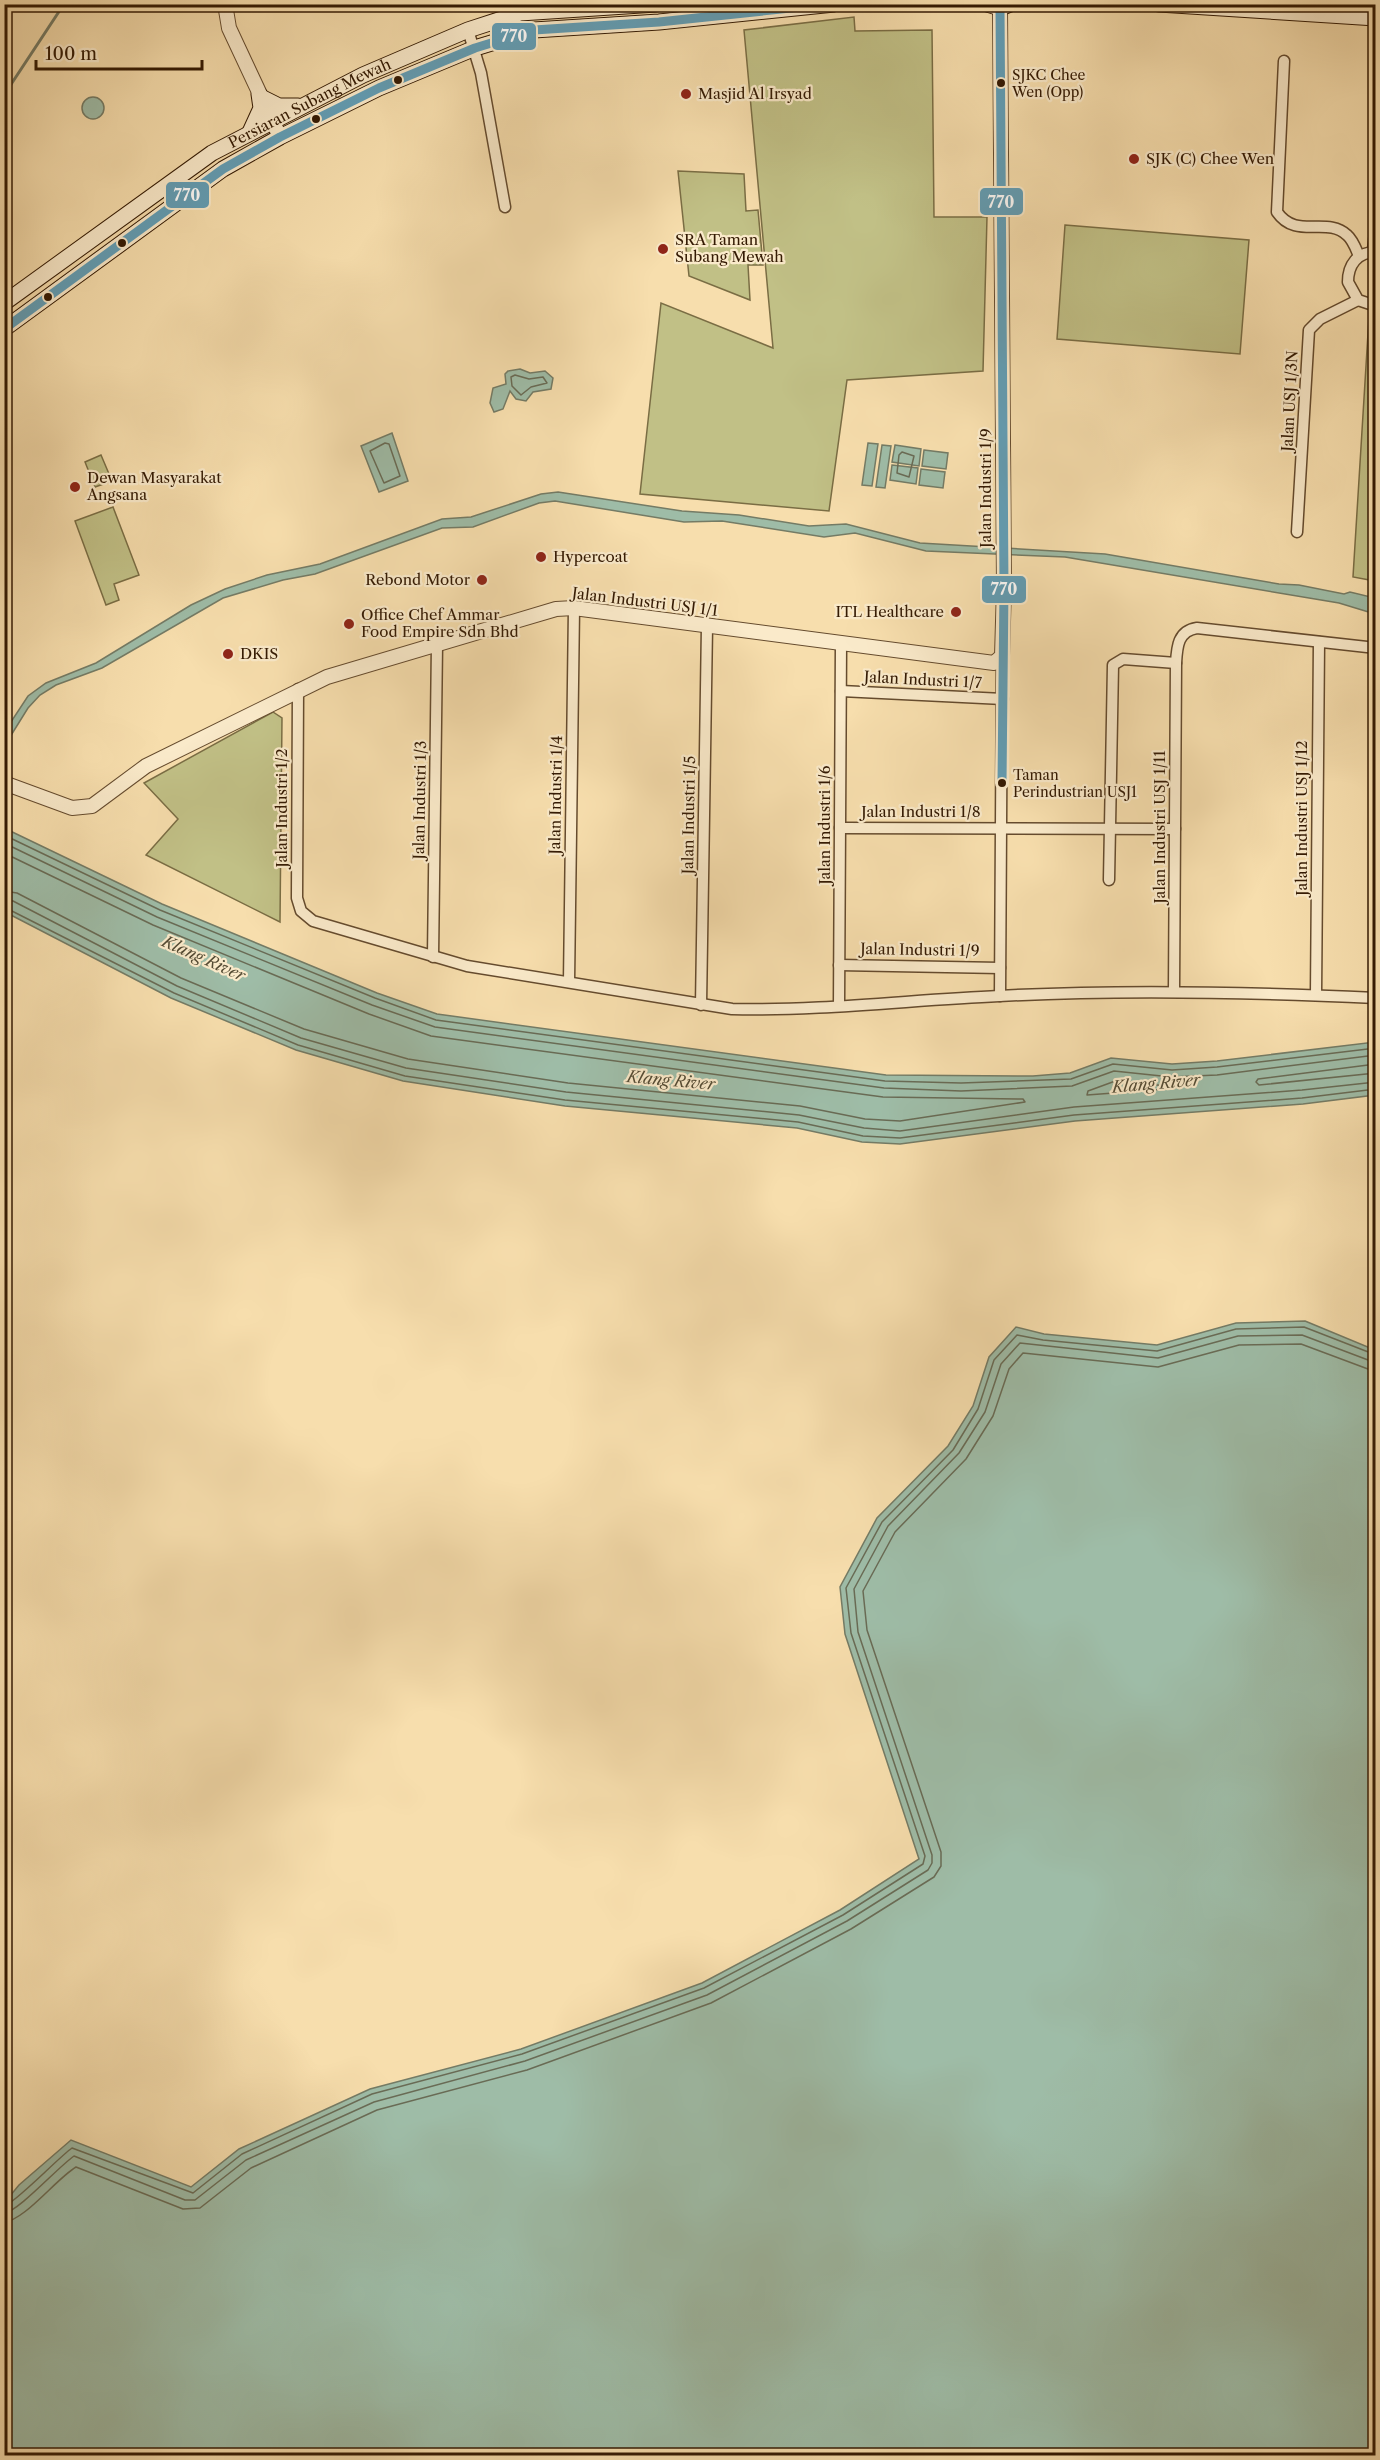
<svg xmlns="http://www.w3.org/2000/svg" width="1380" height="2460" font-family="'Libre Caslon Text',serif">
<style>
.green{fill:#c1c086;stroke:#7a6d44;stroke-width:1.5}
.water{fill:#9ebca7;stroke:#747b65;stroke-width:1.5}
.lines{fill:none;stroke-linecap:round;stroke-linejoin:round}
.shore{stroke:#696b55;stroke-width:1.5}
.stream{stroke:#747b65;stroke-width:3}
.minor-casing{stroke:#654b2e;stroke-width:13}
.tertiary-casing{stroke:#654b2e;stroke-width:16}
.secondary-casing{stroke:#341a03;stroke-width:17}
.minor{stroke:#faeaca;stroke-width:10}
.tertiary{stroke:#faeaca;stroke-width:14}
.secondary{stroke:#faeaca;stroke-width:15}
.bus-1-casing{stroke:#faeaca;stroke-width:14}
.bus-1{stroke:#629eb6;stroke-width:9}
.bus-dot{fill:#341a03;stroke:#faeaca;stroke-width:2}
.poi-dot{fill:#8f2418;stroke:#faeaca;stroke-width:2}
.labels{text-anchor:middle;stroke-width:4.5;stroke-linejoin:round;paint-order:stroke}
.bus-label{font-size:14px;fill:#341a03;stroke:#faeaca;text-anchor:start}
.poi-label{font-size:15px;fill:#341a03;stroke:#faeaca;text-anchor:start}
.street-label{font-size:15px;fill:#341a03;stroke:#faeaca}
.water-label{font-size:16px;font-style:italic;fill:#544b34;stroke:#faeaca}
.line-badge{stroke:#faeaca;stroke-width:2}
.badge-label{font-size:16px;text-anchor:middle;font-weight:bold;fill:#fff}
</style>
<rect width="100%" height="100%" fill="#f7dead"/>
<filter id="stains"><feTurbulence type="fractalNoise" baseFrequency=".00333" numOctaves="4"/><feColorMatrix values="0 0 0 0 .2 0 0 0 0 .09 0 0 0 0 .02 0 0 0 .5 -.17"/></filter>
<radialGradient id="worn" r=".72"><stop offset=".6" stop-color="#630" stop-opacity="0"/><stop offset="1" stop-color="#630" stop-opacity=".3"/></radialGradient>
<g class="green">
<path d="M854,17L855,31L932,30L934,217H987L983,371L847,380L829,511L640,494L661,303L773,348L744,30Z"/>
<path d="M678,171L744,174L746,211L758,210L763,265H748L750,300L689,276Z"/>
<path d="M1065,225L1249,240L1240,354L1057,339Z"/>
<path d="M1369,317H1376L1375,581L1353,577Z"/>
<path d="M101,455L112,481L95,487L85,462Z"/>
<path d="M113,507L139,575L114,584L119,600L106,605L75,521Z"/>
<path d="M273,712L282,718L280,922L146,855L178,819L144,783Z"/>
</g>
<g class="water">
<circle cx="93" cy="108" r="11"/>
<path d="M520,369L530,373L545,371L553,378L551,389L533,392L526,401L516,399L510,391L503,409L494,412L490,403L493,388L506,384L505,374L508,371Z"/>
<path d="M392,433L408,481L379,492L361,446Z"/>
<path d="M868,443L878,444L872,486L862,485Z"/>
<path d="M882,445L891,446L885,488L876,487Z"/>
<path d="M895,445L921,449L919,466L892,462Z"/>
<path d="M924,450L948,453L946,469L922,466Z"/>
<path d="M892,465L918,468L916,484L890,480Z"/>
<path d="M921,469L945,472L943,488L919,485Z"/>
<path d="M558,492L682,511L739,515L809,526L846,524L920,543L1105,554L1279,584L1299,585L1344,594L1350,592L1375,598V614L1339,603L1065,557L926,551L855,533L824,537L722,521L684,522L555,501L539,503L473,527L442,528L315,574L283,580L223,598L102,668L56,685L40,695L28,708L5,745V731L28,696L46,683L96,663L191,605L225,589L267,575L320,564L442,519L471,517L541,494Z"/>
<path d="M4,828L162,904L377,993L437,1014L886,1075L1033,1076L1070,1073L1111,1058L1172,1064L1217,1061L1375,1042V1095L1303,1104L1075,1121L900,1144L862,1142L797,1128L565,1106L403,1081L296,1050L171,998L5,912Z"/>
<path d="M1305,1321L1375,1350V2455H5V2202L19,2185L71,2140L191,2187L239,2149L370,2089L521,2049L702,1983L840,1910L919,1859L845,1634L840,1587L877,1518L948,1446L973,1406L989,1357L1016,1327L1044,1334L1157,1345L1236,1323Z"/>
</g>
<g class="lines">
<g class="shore">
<path d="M515,375L529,379L543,377L547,383L531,387L521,395L512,386L511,377Z"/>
<path d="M385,443L389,444L400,476L384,483L370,451Z"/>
<path d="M902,452L914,456L909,477L897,473L899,455Z"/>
<path d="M4,835L160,910L375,998L436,1020L885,1081L961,1083L1071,1079L1113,1064L1172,1070L1217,1067L1376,1048"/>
<path d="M4,843L157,917L372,1005L435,1027L884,1088L961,1091L1072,1086L1114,1071L1171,1077L1217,1075L1376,1055"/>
<path d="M4,853L153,925L369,1014L431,1036L883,1097L1023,1099L1025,1102L900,1121L865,1119L800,1106L568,1083L408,1059L304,1029L181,978L17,893L4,891"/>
<path d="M4,900L13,901L177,986L301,1038L406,1068L566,1092L799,1115L864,1128L900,1131L1074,1107L1302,1090L1376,1082"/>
<path d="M4,907L174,993L298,1045L405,1076L565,1100L798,1122L863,1136L900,1138L1074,1115L1302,1098L1376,1089"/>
<path d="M1376,1064L1258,1079L1256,1082L1259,1085L1376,1073"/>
<path d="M1118,1080L1165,1086L1167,1089L1087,1095L1088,1091Z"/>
<path d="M4,2206C13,2205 59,2157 72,2148L193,2193L242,2154L372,2094L522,2054L704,1988L843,1915L923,1864L925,1856L851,1633L846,1588L882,1522L953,1450L978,1409L994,1360L1017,1335L1043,1340L1157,1351L1236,1329L1304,1327L1376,1355"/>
<path d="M4,2213C18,2212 58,2167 74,2156L185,2200H195L246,2160L374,2102L525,2061L707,1995L847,1921L928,1870L932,1863V1855L858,1632L854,1589L888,1526L959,1453L985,1412L1001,1364L1020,1343L1158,1358L1238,1336L1302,1335L1376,1363"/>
<path d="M4,2222C24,2221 56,2179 76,2167L183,2209L200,2208L251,2168L377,2110L527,2070L711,2003L851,1929L934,1877L941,1866V1852L867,1630L863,1591L895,1532L966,1459L993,1416L1009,1369L1023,1353L1158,1367L1239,1345L1301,1344L1376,1372"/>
</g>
<path class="stream" d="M4,95L64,4"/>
<g class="minor-casing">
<g id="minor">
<path d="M468,30L481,73L505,207"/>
<path d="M1284,61L1277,212C1296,240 1327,216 1347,235C1353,240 1356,249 1359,256"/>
<path d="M1373,251L1376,223"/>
<path d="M1376,252C1357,252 1348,265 1348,282L1358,300L1376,306"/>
<path d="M1297,532L1309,330L1320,319L1358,300"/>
<path d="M298,689L297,898L301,911L313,921L467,966L732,1009C821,1011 910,1000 999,996C1125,989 1250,992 1376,998"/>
<path d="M841,691L1003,699"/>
<path d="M840,828L1175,829"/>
<path d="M1109,880L1113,665L1123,659L1176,663"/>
<path d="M433,957L437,644"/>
<path d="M839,965L1000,968"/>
<path d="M569,982L574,608"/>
<path d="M1174,990L1176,663C1177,646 1178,631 1197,628L1376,648"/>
<path d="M1316,995L1319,642"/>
<path d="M1000,996L1002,656"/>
<path d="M701,1005L707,626"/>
<path d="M839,1006L841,643"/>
</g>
</g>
<g class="tertiary-casing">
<g id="tertiary">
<path d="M225,4L229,28L280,137"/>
<path d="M4,783L72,808L92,806L146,766L327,677L556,609L574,608L994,663L1002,656L1004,587L1000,8"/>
</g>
</g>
<g class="secondary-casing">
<g id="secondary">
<path d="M987,4L1000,8L1010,4"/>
<path d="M1159,4L1376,18"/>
<path d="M261,97L279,106H298"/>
<path d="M250,132L261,108L259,94"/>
<path id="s1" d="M4,303L212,153L363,75L468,30L520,13L656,4"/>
<path d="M4,329L223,169L280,137L379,88L475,48L534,30L659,22L834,4"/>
</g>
</g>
<use href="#minor" class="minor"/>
<use href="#tertiary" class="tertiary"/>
<use href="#secondary" class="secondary"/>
<g class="bus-1-casing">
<g id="bus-1">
<path d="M1000,8L1004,587L1002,783"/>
<path d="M4,329L223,169L280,137L379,88L475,48L534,30L659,22L829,4"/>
</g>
</g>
<use href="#bus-1" class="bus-1"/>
</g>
<g class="bus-dot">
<circle cx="398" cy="80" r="5"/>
<circle cx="1001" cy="83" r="5"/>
<circle cx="316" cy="119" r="5"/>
<circle cx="122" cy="243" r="5"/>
<circle cx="48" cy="297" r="5"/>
<circle cx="1002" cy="783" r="5"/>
</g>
<g class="poi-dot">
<circle cx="686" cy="94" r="6"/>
<circle cx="1134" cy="159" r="6"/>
<circle cx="663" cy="249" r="6"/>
<circle cx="75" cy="487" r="6"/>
<circle cx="541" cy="557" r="6"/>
<circle cx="482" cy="580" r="6"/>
<circle cx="956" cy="612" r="6"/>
<circle cx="349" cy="624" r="6"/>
<circle cx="228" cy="654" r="6"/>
</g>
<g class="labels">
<g class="bus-label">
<text x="1012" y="80">SJKC Chee<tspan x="1012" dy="17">Wen (Opp)</tspan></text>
<text x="1013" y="780">Taman<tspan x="1013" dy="17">Perindustrian USJ1</tspan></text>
</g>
<g class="poi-label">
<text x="698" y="99">Masjid Al Irsyad</text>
<text x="1146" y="164">SJK (C) Chee Wen</text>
<text x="675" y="245">SRA Taman<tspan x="675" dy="17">Subang Mewah</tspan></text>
<text x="87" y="483">Dewan Masyarakat<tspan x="87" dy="17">Angsana</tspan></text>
<text x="553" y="562">Hypercoat</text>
<text x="470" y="585" text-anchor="end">Rebond Motor</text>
<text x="944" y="617" text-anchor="end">ITL Healthcare</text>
<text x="361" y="620">Office Chef Ammar<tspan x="361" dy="17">Food Empire Sdn Bhd</tspan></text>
<text x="240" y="659">DKIS</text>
</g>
<g class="street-label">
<text dy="5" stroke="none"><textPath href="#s1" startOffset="366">Persiaran Subang Mewah</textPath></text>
<text transform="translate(1290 401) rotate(-87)" y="5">Jalan USJ 1/3N</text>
<text transform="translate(986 488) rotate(-90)" y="5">Jalan Industri 1/9</text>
<text transform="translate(645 602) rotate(7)" y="5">Jalan Industri USJ 1/1</text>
<text transform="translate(923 680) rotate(3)" y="5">Jalan Industri 1/7</text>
<text transform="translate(556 795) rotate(-89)" y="5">Jalan Industri 1/4</text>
<text transform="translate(420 800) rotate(-89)" y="5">Jalan Industri 1/3</text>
<text transform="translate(282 808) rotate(-90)" y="5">Jalan Industri 1/2</text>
<text x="921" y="817">Jalan Industri 1/8</text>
<text transform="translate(689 815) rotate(-89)" y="5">Jalan Industri 1/5</text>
<text transform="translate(1302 818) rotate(-90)" y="5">Jalan Industri USJ 1/12</text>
<text transform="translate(825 825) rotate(-90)" y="5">Jalan Industri 1/6</text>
<text transform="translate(1160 827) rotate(-90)" y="5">Jalan Industri USJ 1/11</text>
<text transform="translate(920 950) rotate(1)" y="5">Jalan Industri 1/9</text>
</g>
<g class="water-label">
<text transform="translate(204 958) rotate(24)" y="6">Klang River</text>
<text transform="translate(671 1080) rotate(5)" y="6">Klang River</text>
<text transform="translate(1156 1083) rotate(-5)" y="6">Klang River</text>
</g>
</g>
<g class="line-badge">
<rect x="491" y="22" width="46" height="29" rx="6" fill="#629eb6"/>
<rect x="165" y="181" width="45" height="28" rx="6" fill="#629eb6"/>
<rect x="979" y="187" width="45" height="29" rx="6" fill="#629eb6"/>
<rect x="981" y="575" width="46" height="29" rx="6" fill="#629eb6"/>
</g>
<g class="badge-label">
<text x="514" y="42">770</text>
<text x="187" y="201">770</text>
<text x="1001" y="208">770</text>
<text x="1004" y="595">770</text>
</g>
<rect width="1380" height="2460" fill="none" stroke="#f7dead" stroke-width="24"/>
<rect x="6" y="6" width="1368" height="2448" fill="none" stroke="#341a03" stroke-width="3"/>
<rect x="12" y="12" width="1356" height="2436" fill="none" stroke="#341a03" stroke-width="1.5"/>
<path d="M36 60v9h166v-9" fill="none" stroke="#341a03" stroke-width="3"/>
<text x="45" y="60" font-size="18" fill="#341a03" stroke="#faeaca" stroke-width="4.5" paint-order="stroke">100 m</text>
<rect width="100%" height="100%" filter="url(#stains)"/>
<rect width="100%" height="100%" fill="url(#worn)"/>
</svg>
